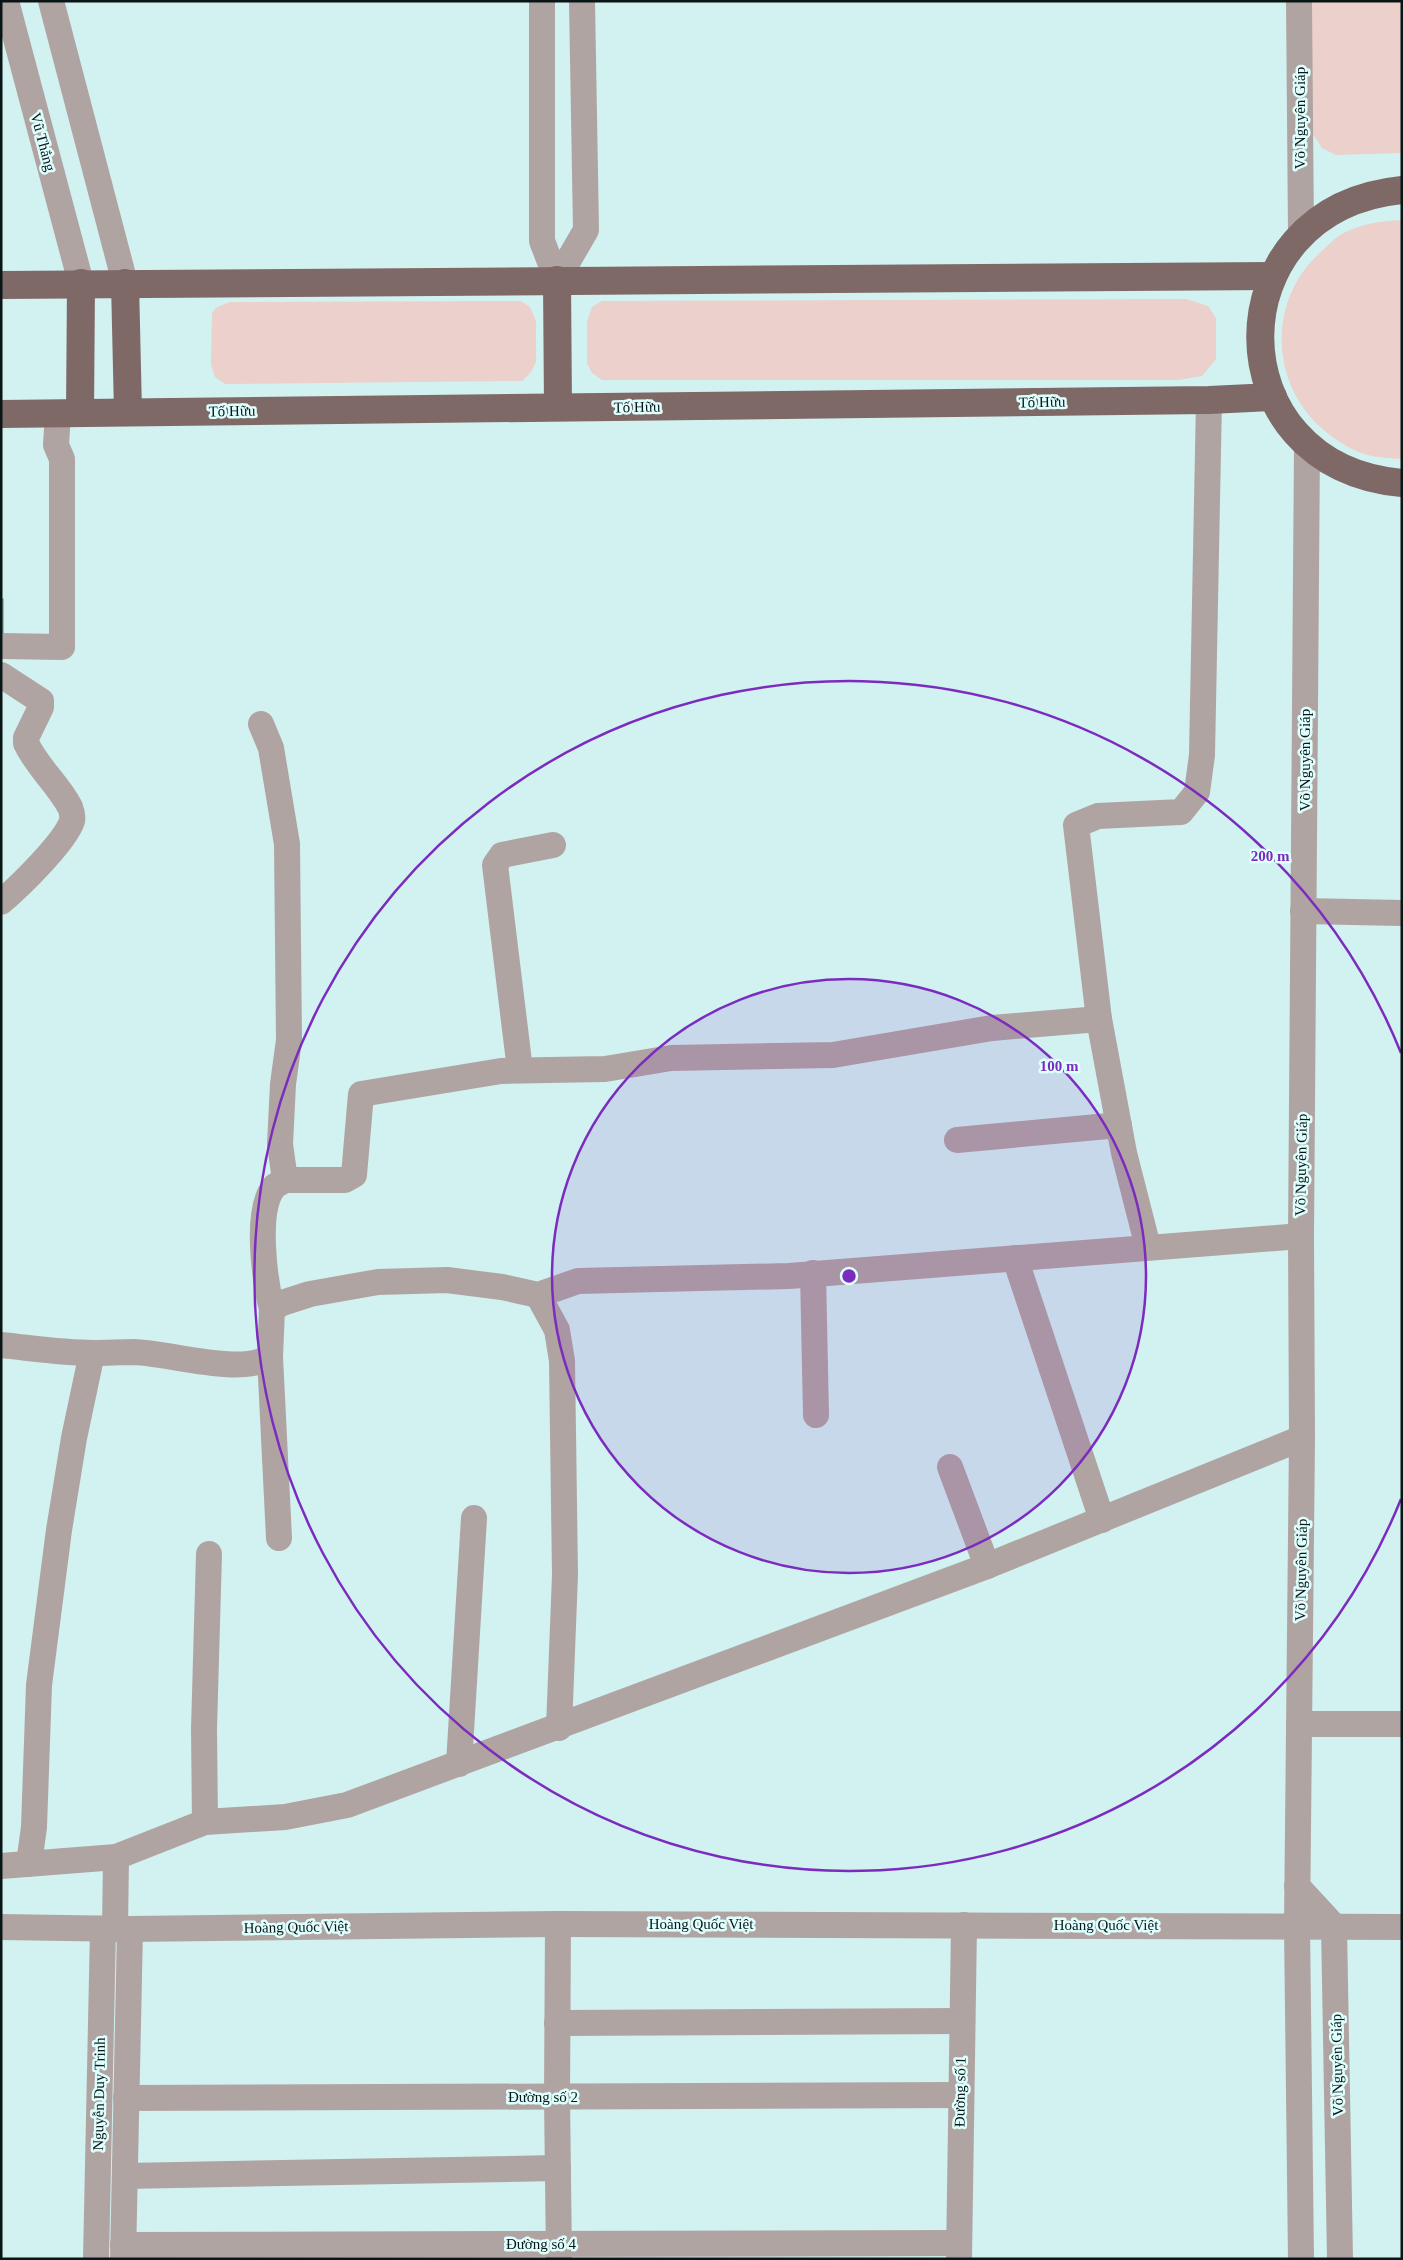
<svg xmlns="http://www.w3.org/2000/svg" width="1403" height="2260" font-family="Georgia,serif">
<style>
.green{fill:#ecd0cc}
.building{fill:#9ac6c6;stroke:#648080}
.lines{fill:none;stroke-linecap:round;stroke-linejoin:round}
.minor{stroke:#b0a4a2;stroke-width:26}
.major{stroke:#7e6967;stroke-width:28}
.ring{fill:none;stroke:#7b2cbf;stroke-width:2.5}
.labels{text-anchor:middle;stroke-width:5;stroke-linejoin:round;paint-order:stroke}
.street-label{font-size:15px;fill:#0a1515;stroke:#dffffe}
.centre{fill:#7b2cbf;stroke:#dffffe;stroke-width:2.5}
.ring-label{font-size:15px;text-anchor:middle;font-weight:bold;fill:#7b2cbf;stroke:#dffffe;stroke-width:5;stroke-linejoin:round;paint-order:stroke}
</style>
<rect width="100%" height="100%" fill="#d2f1f1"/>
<g class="green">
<path d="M1307,1H1402V153L1336,155L1322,148L1308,126Z"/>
<path d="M1402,220V459C1391,458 1378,458 1368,455C1349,450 1331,437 1317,424C1268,375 1270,295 1323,250C1328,245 1334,239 1340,235C1359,224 1380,221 1402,220Z"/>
<path d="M1186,299L1208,306L1216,318V359L1202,376L1179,380H602L592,373L587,363V321L592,307L602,301Z"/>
<path d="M521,301L530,307L536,321V362L531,372L522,381L225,384L215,377L211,365L212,313L217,307L230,302Z"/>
</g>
<rect class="building" x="1" y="599" width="2" height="36"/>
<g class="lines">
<g class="minor">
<path d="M6,1L81,283"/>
<path d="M51,1L125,283"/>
<path d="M542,1V241L557,280"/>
<path d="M1299,1L1301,234"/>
<path d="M557,280L586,230L582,1"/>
<path d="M1,646L62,647V459L56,445L58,413"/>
<path d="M1,675L41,701V707L26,738V743C37,767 58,784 70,807C72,812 73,816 72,821C65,842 19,887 1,902"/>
<path d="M261,724L271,748L287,844L289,1040L283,1084L280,1144L285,1180H345L354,1175L361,1094L501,1071L605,1069L671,1058L833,1055L992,1028L1099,1019"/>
<path d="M1303,911L1402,913"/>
<path d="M520,1070L495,865L502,855L553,845"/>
<path d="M957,1140L1119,1125"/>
<path d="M1148,1247L1124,1153L1099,1019L1076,825L1098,816L1181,812L1197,792L1202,755L1209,400"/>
<path d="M1015,1258L1102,1520"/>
<path d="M813,1273L816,1415"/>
<path d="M538,1295L557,1330L562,1361L565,1575L559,1728"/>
<path d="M272,1309C265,1282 254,1208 275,1186C277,1184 282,1182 285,1180"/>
<path d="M1,1345C31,1348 62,1353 93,1353C106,1353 121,1352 134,1352C169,1353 241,1376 270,1357L272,1309L282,1303L310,1294L378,1282L447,1280L502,1287L538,1295L578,1281L789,1276L1301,1236"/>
<path d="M270,1357L279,1538"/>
<path d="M950,1467L987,1566"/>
<path d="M1299,1724H1402"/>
<path d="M459,1764L474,1518"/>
<path d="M205,1822L204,1729L209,1554"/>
<path d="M29,1864L34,1827L39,1685L59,1530L74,1438L92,1353"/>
<path d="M1,1866L116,1857"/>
<path d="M1297,1886L1334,1926L1340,2259"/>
<path d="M558,1924L557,2097L559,2259"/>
<path d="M1,1927L130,1929L558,1924L1402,1927"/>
<path d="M115,1929L116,1857L205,1822L285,1817L347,1805L987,1566L1302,1438"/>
<path d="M557,2023L962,2021"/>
<path d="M126,2098L960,2095"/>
<path d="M125,2176L558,2168"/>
<path d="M123,2245L959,2243"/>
<path d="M96,2259L103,1929"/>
<path d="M123,2259L130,1929"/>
<path d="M959,2259L964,1925"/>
<path d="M1301,2259L1297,1926L1302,1438L1301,1236L1307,445"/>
</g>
<g class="major">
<path d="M1402,190C1212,209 1214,467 1402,483"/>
<path d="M557,280L558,407"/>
<path d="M125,283L128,412"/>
<path d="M1,285L1273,276"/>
<path d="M80,413L81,283"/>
<path d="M1,414L1209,400L1273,397"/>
</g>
</g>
<circle cx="849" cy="1276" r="297" fill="#7b2cbf" fill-opacity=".12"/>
<g class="ring">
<circle cx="849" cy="1276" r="297"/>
<path d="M1401 1499A595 595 0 1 1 1401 1053"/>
</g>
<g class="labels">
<g class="street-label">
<text transform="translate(1300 118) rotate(-90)" y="5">Võ Nguyên Giáp</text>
<text transform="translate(43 142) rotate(75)" y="5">Vũ Thắng</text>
<text transform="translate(1042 402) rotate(-1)" y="5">Tố Hữu</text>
<text transform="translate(637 407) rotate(-1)" y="5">Tố Hữu</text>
<text transform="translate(232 411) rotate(-1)" y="5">Tố Hữu</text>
<text transform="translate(1305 760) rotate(-90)" y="5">Võ Nguyên Giáp</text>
<text transform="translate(1301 1165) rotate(-89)" y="5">Võ Nguyên Giáp</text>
<text transform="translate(1301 1570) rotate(-89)" y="5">Võ Nguyên Giáp</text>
<text x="701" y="1929">Hoàng Quốc Việt</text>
<text x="1106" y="1930">Hoàng Quốc Việt</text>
<text transform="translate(296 1927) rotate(-1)" y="5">Hoàng Quốc Việt</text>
<text transform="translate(1337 2065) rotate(-91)" y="5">Võ Nguyên Giáp</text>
<text transform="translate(960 2092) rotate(-89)" y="5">Đường số 1</text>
<text transform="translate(99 2094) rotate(-89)" y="5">Nguyễn Duy Trinh</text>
<text x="543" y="2102">Đường số 2</text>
<text x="541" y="2249">Đường số 4</text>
</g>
</g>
<circle cx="849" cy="1276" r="8" class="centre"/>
<g class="ring-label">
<text x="1270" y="861">200 m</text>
<text x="1059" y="1071">100 m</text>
</g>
<rect width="1403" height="2260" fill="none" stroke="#0a1515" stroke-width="5"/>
</svg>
